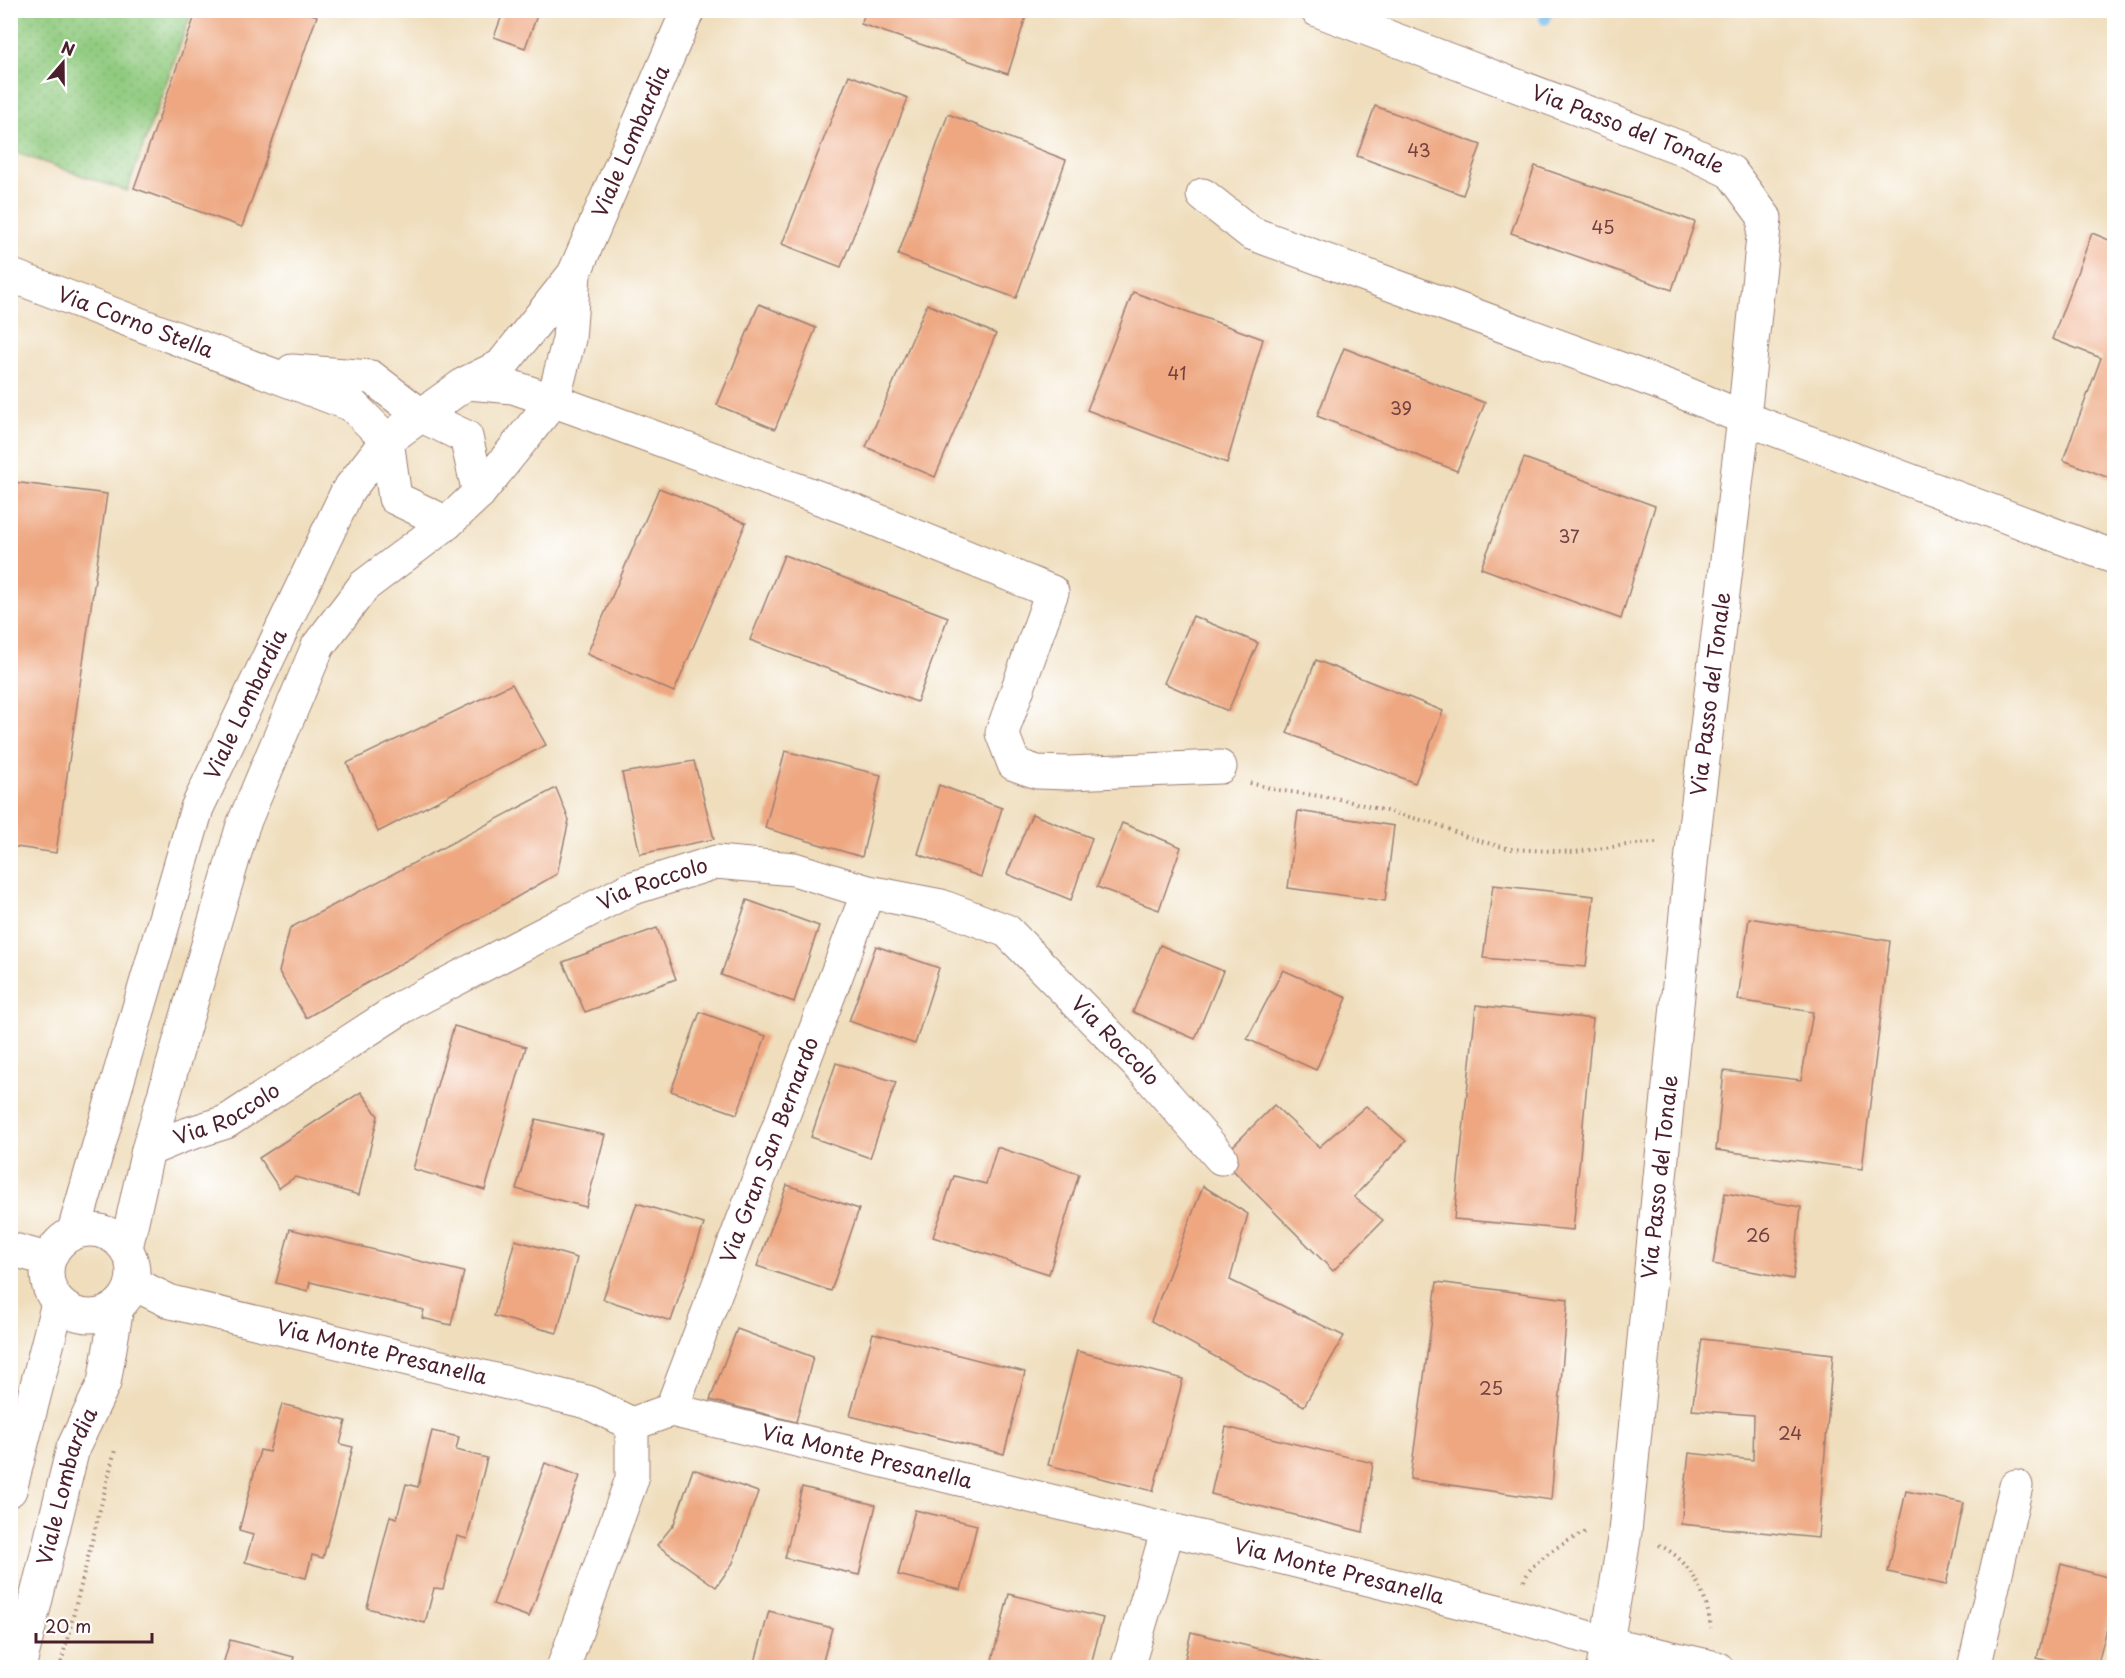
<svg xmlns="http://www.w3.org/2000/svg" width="2125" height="1678" font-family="'Playpen Sans',sans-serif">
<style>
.park{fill:url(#park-dots);stroke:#6c7454;stroke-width:1.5}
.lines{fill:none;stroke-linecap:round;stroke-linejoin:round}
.stream{stroke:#6db7e6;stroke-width:12}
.building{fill:#eea781}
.minor-casing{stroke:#9c7e73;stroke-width:35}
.path{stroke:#9c7e73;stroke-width:4;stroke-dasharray:1.5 4.5;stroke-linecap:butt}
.minor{stroke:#fff;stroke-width:33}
.labels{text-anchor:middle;stroke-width:6;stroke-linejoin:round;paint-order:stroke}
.number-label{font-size:18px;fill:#734140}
.street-label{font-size:21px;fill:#4a1f2b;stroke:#fff}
</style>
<defs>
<pattern id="park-dots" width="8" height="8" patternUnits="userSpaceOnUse" patternTransform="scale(1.5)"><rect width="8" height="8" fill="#8fca7e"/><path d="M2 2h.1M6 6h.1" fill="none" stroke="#7dad6d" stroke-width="1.8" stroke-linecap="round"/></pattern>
</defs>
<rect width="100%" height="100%" fill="#fff"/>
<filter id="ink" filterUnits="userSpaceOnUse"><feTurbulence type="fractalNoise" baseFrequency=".0167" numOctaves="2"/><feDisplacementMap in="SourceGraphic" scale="12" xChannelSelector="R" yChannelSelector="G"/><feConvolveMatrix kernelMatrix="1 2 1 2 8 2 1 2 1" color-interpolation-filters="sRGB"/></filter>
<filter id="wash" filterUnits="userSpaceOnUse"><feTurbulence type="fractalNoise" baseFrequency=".008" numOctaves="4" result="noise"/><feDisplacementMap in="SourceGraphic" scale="24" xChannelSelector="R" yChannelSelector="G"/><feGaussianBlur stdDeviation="1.35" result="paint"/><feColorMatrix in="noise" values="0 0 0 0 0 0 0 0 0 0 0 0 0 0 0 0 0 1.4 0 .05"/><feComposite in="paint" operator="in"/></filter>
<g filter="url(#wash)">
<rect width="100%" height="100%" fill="#efddbb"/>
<path class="park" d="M11,10L192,11L127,191L11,151Z"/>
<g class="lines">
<path class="stream" d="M1545,19L1547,10"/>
</g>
<g id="blocks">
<g class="building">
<path d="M197,10H301L317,16L242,227L134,188Z"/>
<path d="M433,10H459L456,19Z"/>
<path d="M504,10H539L525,48L494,37Z"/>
<path d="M866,10H1028L1008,74L861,24Z"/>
<path d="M849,75L908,98L841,267L782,244Z"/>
<path d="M1375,106L1481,145L1463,195L1357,156Z"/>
<path d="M948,114L1066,160L1016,298L898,255Z"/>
<path d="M1535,166L1695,222L1672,290L1511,233Z"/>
<path d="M2092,233L2114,242V480L2063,460L2101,358L2052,339Z"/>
<path d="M1133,292L1263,339L1227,463L1087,410Z"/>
<path d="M759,304L816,328L775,429L717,405Z"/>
<path d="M927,304L996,334L935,477L866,447Z"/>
<path d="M1344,348L1485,403L1457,471L1317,416Z"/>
<path d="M1524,458L1655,506L1621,619L1481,568Z"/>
<path d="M13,482L107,494L56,853L10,846V499Z"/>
<path d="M659,488L746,523L674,692L587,654Z"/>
<path d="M784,555L948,617L917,702L750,640Z"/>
<path d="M1193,616L1258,643L1228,711L1164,683Z"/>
<path d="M1316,660L1443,711L1415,783L1287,733Z"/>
<path d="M512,684L546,745L378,832L347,763Z"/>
<path d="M785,751L881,775L862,857L765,828Z"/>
<path d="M694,761L714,839L640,854L622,773Z"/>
<path d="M939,785L1002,808L981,877L918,854Z"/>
<path d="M556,788L569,820L557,874L306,1018L279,972L290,928Z"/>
<path d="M1298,811L1394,826L1385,901L1288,888Z"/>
<path d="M1032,814L1092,838L1071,900L1007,874Z"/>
<path d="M1122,823L1181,847L1159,910L1097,887Z"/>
<path d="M1493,885L1594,896L1586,967L1483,958Z"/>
<path d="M747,900L819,926L794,1002L721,975Z"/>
<path d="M1749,918L1890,941L1862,1169L1716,1150L1724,1071L1801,1080L1813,1012L1738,1000Z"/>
<path d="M657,928L676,979L585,1012L563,962Z"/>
<path d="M1160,945L1223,971L1195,1039L1133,1012Z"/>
<path d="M876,946L939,968L915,1044L849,1021Z"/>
<path d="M1283,970L1347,998L1316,1070L1247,1039Z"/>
<path d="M1476,1005L1593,1019L1573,1230L1454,1219Z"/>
<path d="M700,1012L766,1036L737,1114L671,1091Z"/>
<path d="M454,1026L526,1047L485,1190L413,1169Z"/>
<path d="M836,1063L896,1082L870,1158L811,1137Z"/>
<path d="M361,1092L378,1116L359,1195L295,1177L279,1188L259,1158Z"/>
<path d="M1274,1105L1319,1147L1366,1106L1406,1141L1354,1197L1383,1220L1333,1271L1221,1158Z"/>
<path d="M536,1119L605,1135L586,1207L516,1189Z"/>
<path d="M997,1147L1079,1174L1049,1274L933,1237L954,1176L986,1184Z"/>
<path d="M787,1185L859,1209L831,1291L757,1266Z"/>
<path d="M1203,1186L1248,1214L1230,1280L1344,1336L1304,1406L1151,1321Z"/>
<path d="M1725,1193L1801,1207L1793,1279L1713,1264Z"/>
<path d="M637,1203L704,1224L671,1321L603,1299Z"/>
<path d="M290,1229L464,1272L451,1325L422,1318L424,1310L310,1282L308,1291L276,1283Z"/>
<path d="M515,1240L577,1258L557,1333L494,1316Z"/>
<path d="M1437,1282L1568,1299L1551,1500L1410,1479Z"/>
<path d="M737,1329L813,1357L796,1422L710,1400Z"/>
<path d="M873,1333L1025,1372L1004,1454L850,1416Z"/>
<path d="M1702,1339L1833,1354L1818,1538L1681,1524L1689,1453L1753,1460L1754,1415L1692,1410Z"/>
<path d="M1077,1351L1183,1379L1153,1491L1048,1465Z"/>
<path d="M282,1404L346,1421L340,1444L353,1447L323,1558L312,1555L306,1578L245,1562L253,1535L239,1531L260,1450L269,1452Z"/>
<path d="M1226,1427L1373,1463L1363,1532L1211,1494Z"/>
<path d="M432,1431L459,1437L456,1450L487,1458L467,1539L457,1536L443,1589L434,1588L425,1623L367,1608L390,1516L397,1518L406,1484L418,1487Z"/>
<path d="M545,1463L580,1476L529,1617L493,1604Z"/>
<path d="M693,1469L758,1492L733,1563L716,1587L657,1545L674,1524Z"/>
<path d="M802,1487L876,1505L859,1575L785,1558Z"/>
<path d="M1906,1491L1964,1503L1946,1585L1888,1572Z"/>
<path d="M915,1510L977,1525L961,1590L898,1575Z"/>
<path d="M2061,1564L2114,1579V1601L2097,1668H2073L2037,1658Z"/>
<path d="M1009,1594L1103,1618L1090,1668H990Z"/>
<path d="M769,1611L832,1628L821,1668H775L755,1662Z"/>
<path d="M1191,1632L1332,1667L1331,1668H1183Z"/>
<path d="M230,1640L294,1657L291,1668H222Z"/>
</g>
</g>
</g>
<g filter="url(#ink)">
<use href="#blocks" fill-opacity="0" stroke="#9c7e73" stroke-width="1.5"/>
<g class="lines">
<g class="minor-casing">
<g id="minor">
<path id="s1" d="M1317,10L1681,148L1731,172L1765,218L1744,418L1693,843L1625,1532L1603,1668"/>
<path d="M1203,195L1251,233L1675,389L1744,418L2114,557"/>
<path id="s2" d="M10,275L352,405L387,440L395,498L447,523"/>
<path d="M292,371L371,377L422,416L466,437L479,493"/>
<path d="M468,383L513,387L571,407L847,508L1052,592L1002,733L1014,764L1037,772L1069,773L1220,767"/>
<path id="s3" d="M148,1150L182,1136L226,1122L404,1006L630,889L716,862L794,869L868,892L941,906L1007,931L1150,1077L1221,1158"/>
<circle cx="90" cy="1273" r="43"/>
<path id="s4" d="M74,1231L197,808L347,492L387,440L466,383L501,366L574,274L688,10"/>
<path d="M126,1248L148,1150L243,825L318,646L364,586L447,523L479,493L553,401L569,339L574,274"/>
<path d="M10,1249L47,1259"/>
<path id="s5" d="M132,1283L171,1302L587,1402L632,1424L671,1410L1168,1529L1513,1615L1606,1643L1717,1668"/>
<path id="s6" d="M671,1410L868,892"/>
<path d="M10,1490L58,1303"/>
<path id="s7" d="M19,1668L73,1448L104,1383L117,1307"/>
<path d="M563,1668L632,1479V1424"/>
<path d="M1127,1668L1168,1529"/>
<path d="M1974,1668L2016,1486"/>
</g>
</g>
<g class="path">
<path d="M1250,783L1277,790L1340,799L1433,823L1469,838L1510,849L1574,852L1634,844L1656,843"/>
<path d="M1659,1545C1691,1560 1707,1595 1711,1628"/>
<path d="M1524,1581C1532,1558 1567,1541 1588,1531"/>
<path d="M60,1668L115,1450"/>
</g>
<use href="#minor" class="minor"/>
</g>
</g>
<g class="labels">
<g class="number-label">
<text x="1419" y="157">43</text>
<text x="1603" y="234">45</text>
<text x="1177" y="380">41</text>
<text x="1401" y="415">39</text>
<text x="1569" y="543">37</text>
<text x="1758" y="1242">26</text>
<text x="1491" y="1395">25</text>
<text x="1790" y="1440">24</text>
</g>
<g class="street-label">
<text dy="7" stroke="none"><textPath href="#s1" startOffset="333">Via Passo del Tonale</textPath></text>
<text dy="7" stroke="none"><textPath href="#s4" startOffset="1254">Viale Lombardia</textPath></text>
<text dy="7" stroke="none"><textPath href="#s2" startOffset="134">Via Corno Stella</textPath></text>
<text transform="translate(1711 694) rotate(-83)" y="7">Via Passo del Tonale</text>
<text dy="7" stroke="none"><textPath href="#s4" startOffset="555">Viale Lombardia</textPath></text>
<text dy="7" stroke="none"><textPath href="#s3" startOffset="573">Via Roccolo</textPath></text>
<text dy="7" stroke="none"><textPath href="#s3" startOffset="1095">Via Roccolo</textPath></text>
<text dy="7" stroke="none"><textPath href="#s3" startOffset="87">Via Roccolo</textPath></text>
<text dy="7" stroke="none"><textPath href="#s6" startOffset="278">Via Gran San Bernardo</textPath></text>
<text transform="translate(1660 1177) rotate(-84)" y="7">Via Passo del Tonale</text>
<text dy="7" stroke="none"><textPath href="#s5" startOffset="260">Via Monte Presanella</textPath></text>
<text dy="7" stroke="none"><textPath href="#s5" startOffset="764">Via Monte Presanella</textPath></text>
<text dy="7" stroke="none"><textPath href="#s7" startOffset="188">Viale Lombardia</textPath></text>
<text dy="7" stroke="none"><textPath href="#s5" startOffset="1250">Via Monte Presanella</textPath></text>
</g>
</g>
<rect width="2125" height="1678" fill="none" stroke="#fff" stroke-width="36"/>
<g transform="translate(63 63) rotate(20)" stroke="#ffffff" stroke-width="4.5" paint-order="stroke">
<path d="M0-4.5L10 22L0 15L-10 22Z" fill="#4a1f2b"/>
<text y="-9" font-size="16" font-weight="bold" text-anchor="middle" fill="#4a1f2b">N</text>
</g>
<path d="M36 1633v9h116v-9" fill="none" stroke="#4a1f2b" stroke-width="3"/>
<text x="45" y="1633" font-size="18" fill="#4a1f2b" stroke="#ffffff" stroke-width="4.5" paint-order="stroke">20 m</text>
</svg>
